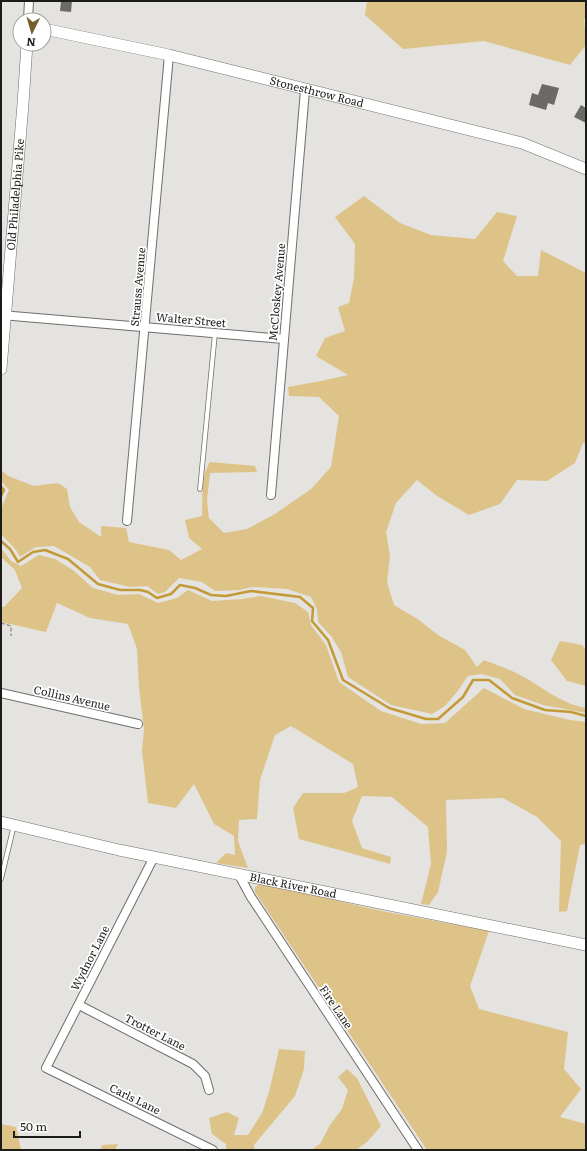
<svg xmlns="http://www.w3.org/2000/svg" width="587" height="1151" font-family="Literata,serif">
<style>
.green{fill:#dec389}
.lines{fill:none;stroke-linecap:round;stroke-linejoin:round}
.stream{stroke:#c49a36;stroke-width:2.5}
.building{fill:#6b6a68}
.lane-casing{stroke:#706e6c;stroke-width:5.5}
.street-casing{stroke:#706e6c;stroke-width:10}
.secondary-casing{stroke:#706e6c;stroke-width:12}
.path{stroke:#949491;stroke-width:1.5;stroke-dasharray:4 2;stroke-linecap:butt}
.lane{stroke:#fff;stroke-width:4}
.street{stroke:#fff;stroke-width:8}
.secondary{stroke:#fff;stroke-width:11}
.labels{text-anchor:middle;stroke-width:3.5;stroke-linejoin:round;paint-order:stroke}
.street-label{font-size:11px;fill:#1c1c1b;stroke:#fff}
</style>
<rect width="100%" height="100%" fill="#e4e3e0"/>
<g class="green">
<path d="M367,1H586V19H584L586,45L570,65L484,41L403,49L365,15Z"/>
<path d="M364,196L400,223L431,235L475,239L497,212L517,216L503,261L517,276H538L541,250L586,273V443H583L575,463L547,481L517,480L500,504L469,515L437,496L417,480L396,503L386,532L390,556L387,582L394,605L419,620L438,635L465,650L477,667L484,660C495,664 506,668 516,673C541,685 558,703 586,708V713L543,705L515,695L500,679L482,674L468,676L457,692L445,706L432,714L391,705L348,677L341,652L331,636L318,622L317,609L311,597L287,589L252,587L240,590L215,591L202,582L179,578L165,592L158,594L147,586L130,587L100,580L90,567L54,546L36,547L20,557L16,550L2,535L1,509L9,490L1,481V470L8,476L34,486L58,483L67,489L70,507L79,522L101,537V526L126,528L129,542L169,550L181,560L202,549L189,538L185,520L202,516C203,499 200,477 210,462L255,466L257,472L210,473L207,501L209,518L224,533L247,529L275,514L311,489L331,467L339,416L319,397L289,396L288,387L321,381L348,375L316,356L325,338L345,331L338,307L349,303L354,278L355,244L335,217Z"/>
<path d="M1,548L11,561L21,566L39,555L55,559L73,570L93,588L118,595L139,594L158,603L177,598L188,590L212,601L242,599L261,596L295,603L308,612L311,625L326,645L339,682L381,711L421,724L445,723L484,688L524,709L570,720L586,722V844L580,845L567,911L559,912L561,841L537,817L503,798L446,800L447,852L438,892L429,905L421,904L431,864L428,827L392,797L362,796L352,821L362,848L391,857L390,864L299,839L293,808L303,793H344L358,787L353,764L291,726L275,735L260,780L257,819L239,820L238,841L248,868L216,863L226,853L235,855L234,836L214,824L194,784L176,808L148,803L142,751L144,729L139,687L137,649L128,624L90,618L57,603L46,632L1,622V607H4L22,588L15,570L3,559H1Z"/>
<path d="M560,641L582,645L586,650V686L567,681L551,660Z"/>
<path d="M260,884L269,885L382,911L489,931L470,986L479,1009L568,1032L564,1069L581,1089L560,1117L586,1124V1150H427L255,892V887Z"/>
<path d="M279,1049L305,1051L304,1069L295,1096L254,1145L255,1150H226V1144L212,1134L209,1118L227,1112L239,1118L234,1135H248L262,1113L269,1092Z"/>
<path d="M347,1069L357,1078L381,1126L367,1142L356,1150H311L320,1144L330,1125L342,1109L348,1090L338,1077Z"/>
<path d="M1,1124L16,1127L21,1150H1Z"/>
<path d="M118,1144L115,1150H100L102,1145Z"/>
</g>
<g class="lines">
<g class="stream">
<path d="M1,487L4,490L1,496"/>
<path d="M1,541L10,549L18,562L33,552L45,550L68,559L98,584L120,590H140L148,592L157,598L171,594L180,585L195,588L211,595L226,596L251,591L300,597L313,608L312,621L328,640L343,680L389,708L426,719H438L463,697L473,680H489L512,698L545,710L571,712L586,716"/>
</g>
</g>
<g class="building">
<path d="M61,1H72L71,12L60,11Z"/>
<path d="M542,84L559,88L554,105L548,103L546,110L529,105L532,93L538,95Z"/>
<path d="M581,105L586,108V123L574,117Z"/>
</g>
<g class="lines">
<g class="lane-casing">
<g id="lane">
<path d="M200,489L215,333"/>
<path d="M1,879L14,825"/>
</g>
</g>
<g class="street-casing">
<g id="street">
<path d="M28,20L29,1"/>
<path d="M1,315L284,339"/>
<path d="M271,495L305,90"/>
<path d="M127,521L169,55"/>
<path d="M1,693L138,724"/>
<path d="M154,857L46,1068L213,1150"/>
<path d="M239,875L251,897L418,1150"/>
<path d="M79,1005L193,1064L205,1076L209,1090"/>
</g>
</g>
<g class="secondary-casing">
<g id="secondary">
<path id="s1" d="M44,29L169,55L522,143L586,169"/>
<path id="s2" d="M1,369L23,104L27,44"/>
<path id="s3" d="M1,822L119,850L586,945"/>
</g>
</g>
<path class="path" d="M1,623L11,626V636"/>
<use href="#lane" class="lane"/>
<use href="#street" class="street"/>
<use href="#secondary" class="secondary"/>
</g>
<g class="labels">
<g class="street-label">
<text dy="4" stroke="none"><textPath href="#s1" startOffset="280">Stonesthrow Road</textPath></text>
<text dy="4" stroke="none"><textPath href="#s2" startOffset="175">Old Philadelphia Pike</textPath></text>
<text transform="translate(138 287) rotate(-85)" y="4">Strauss Avenue</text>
<text transform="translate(277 292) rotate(-85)" y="4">McCloskey Avenue</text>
<text transform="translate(191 320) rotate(5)" y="4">Walter Street</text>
<text transform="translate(72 698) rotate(13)" y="4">Collins Avenue</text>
<text dy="4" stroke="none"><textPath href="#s3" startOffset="299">Black River Road</textPath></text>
<text transform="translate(90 958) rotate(-63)" y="4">Wydnor Lane</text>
<text transform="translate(336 1007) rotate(56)" y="4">Fire Lane</text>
<text transform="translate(155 1032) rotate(27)" y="4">Trotter Lane</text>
<text transform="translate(135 1099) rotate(26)" y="4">Carls Lane</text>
</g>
</g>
<rect width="587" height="1151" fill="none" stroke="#1c1c1b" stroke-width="4"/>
<g transform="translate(32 32) rotate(185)"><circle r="19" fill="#ffffff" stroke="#a4a4a4"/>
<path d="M0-3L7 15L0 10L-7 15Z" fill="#755f2f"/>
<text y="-6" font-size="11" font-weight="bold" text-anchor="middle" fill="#1c1c1b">N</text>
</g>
<path d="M14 1131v6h66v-6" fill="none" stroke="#1c1c1b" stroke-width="2"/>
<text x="20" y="1131" font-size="12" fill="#1c1c1b" stroke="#ffffff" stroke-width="3" paint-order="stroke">50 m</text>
</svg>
